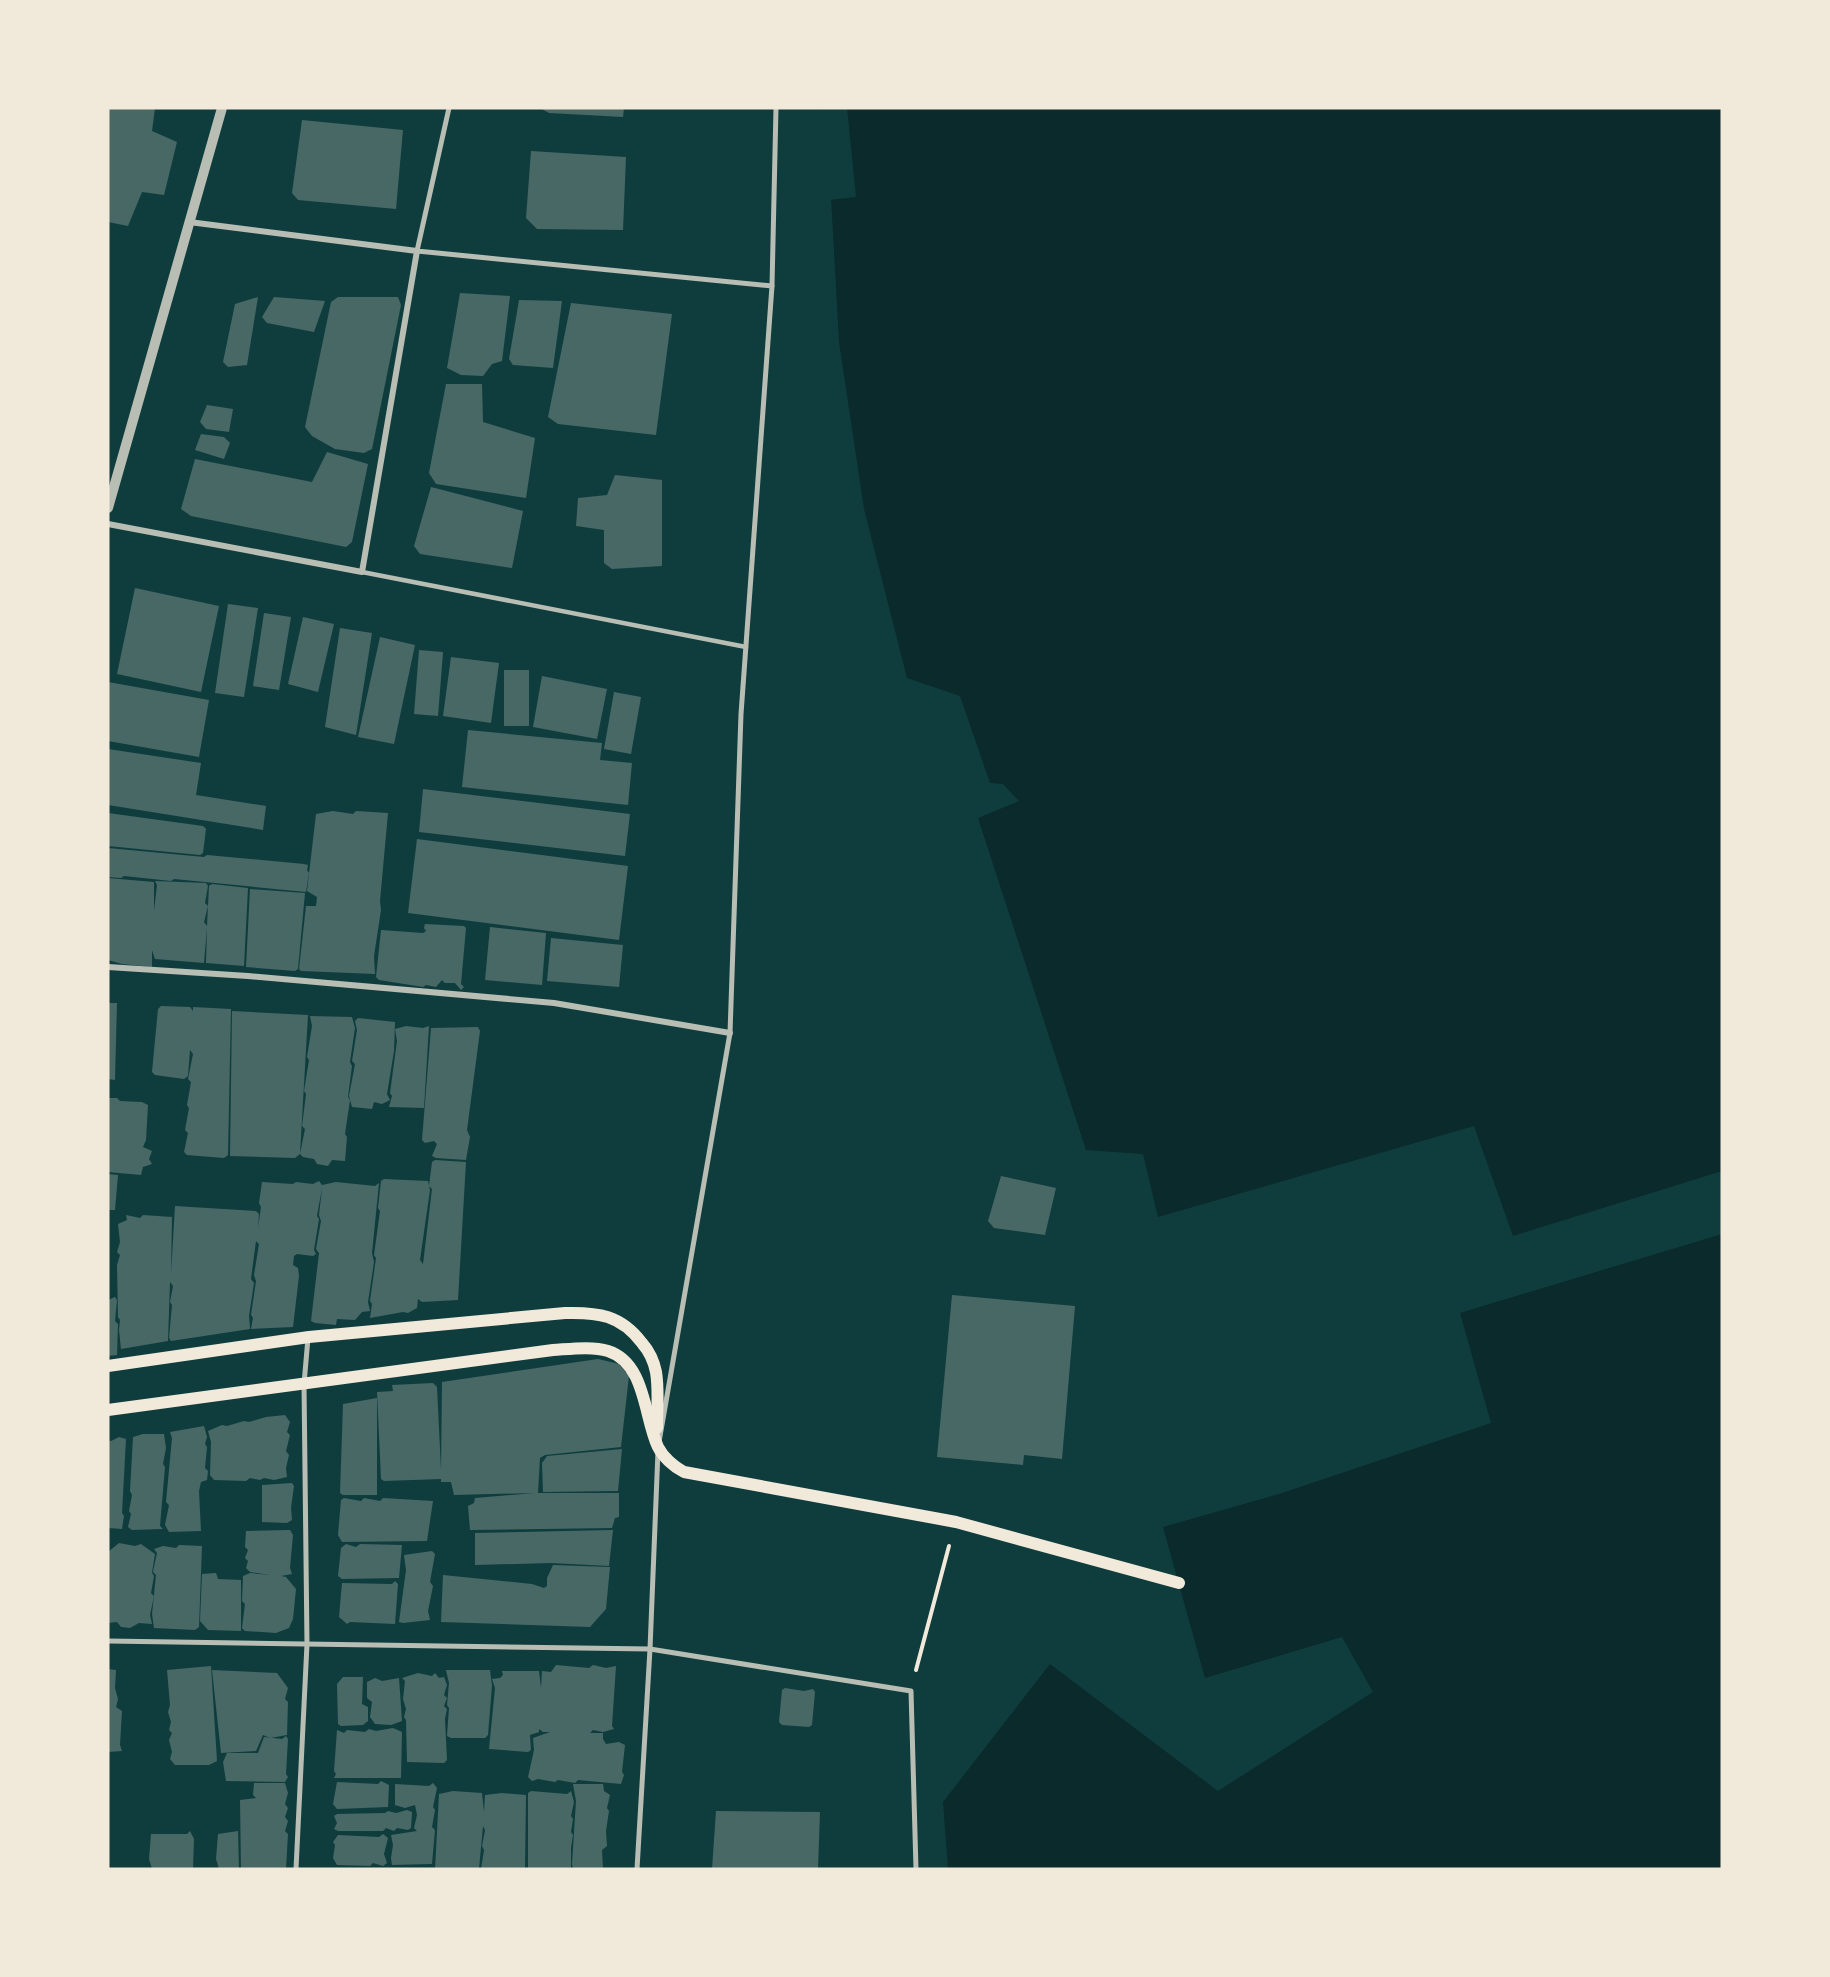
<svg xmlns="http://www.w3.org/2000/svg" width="1830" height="1977" font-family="'Nunito Sans',sans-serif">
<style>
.water{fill:#0a2a2b}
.pier{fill:#0f3d3e}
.building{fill:#486865}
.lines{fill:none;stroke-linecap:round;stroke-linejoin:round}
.path{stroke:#f1e9da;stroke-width:4}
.service{stroke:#b8beb3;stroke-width:4.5}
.pedestrian{stroke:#b8beb3;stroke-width:5}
.minor{stroke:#b8beb3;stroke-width:6}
.tertiary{stroke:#b8beb3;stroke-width:10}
.secondary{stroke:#f1e9da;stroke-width:12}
</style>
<rect width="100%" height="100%" fill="#0f3d3e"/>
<g class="water">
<path d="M824,108H1722V1171L1513,1236L1474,1126L1158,1217L1143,1154L1086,1150L978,818L1019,801L1003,784L990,783L960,696L907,678L864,509L839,342L829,161Z"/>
<path d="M1722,1234V1869H948L943,1802L1050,1664L1218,1791L1373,1692L1342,1637L1205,1678L1163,1527L1279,1494L1491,1423L1460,1313Z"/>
</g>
<path class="pier" d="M821,108H847L856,197L829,200Z"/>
<g class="building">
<path d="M108,108H155L152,131L177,142L164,195L142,192L128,226L108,222Z"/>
<path d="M540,108H624L623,117L549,113Z"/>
<path d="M302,120L403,130L396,209L298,200L292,193Z"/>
<path d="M531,151L626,157L623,230L537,229L526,218Z"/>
<path d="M460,293L510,296L502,361L492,364L483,376L461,375L447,368Z"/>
<path d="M258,297L247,365L228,367L223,362L235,304Z"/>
<path d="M274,297L325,301L314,332L267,323L262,317Z"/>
<path d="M338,297H398L401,305L372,449L364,453L335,449L312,436L305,427L331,302Z"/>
<path d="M519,300L562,301L553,368L513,365L509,359Z"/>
<path d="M571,303L672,314L656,435L558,424L548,417Z"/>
<path d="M446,384H482L483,422L535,438L526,498L436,484L429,473Z"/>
<path d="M207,405L233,409L229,432L206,429L200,422Z"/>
<path d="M201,434L224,437L230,443L224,459L195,450Z"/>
<path d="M327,452L368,464L352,542L346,547L191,516L181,509L195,459L312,482Z"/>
<path d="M615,475L662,480V566L612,569L604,563V530L576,526L578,498L607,495Z"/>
<path d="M431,487L523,511L512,568L420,554L414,546Z"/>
<path d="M135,588L219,606L201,692L117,674Z"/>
<path d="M228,604L258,608L244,697L215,693Z"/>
<path d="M264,613L291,617L279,690L253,686Z"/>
<path d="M303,617L334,624L318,692L288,684Z"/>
<path d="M340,628L372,633L356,735L325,727Z"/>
<path d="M380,637L415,645L394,744L358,737Z"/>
<path d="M419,650L443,652L438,716L414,714Z"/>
<path d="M451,657L499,663L491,723L443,716Z"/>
<rect x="504" y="670" width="25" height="56"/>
<path d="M542,676L607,689L597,739L533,727Z"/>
<path d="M108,682L209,700L199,757L108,741Z"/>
<path d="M614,692L641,697L631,754L604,749Z"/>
<path d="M468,730L602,743L600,760L632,763L628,805L462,787Z"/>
<path d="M108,749L201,763L196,795L266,806L263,830L108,805Z"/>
<path d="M423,789L630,814L625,856L419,832Z"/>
<path d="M333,811L353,814L356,811L388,813L380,901L381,910L374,956L375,974L301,971L299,969L306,906H316L317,897L307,891L316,814Z"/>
<path d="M108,813L203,826L206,829L203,853L200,855L108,846Z"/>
<path d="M417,839L628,866L619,940L408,913Z"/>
<path d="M108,848L204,857L207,855L304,864L308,865L307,870L309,873L306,892L174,879L171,881L124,876L121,878L108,877Z"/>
<path d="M108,878L154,882V911L157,885L155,881L206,883L208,886L205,903L208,906L204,922L207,926L209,886L212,884L248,888L244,966L206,963L207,927L204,963L155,959L152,950V967L122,964L108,960Z"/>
<path d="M250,889L305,893L298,969L295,971L246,967Z"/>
<path d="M425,924L464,926L466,928L461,984L464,987L461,990L455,983H445L442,980L436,987L426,985L423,987L379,980L376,977L381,930L423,933L426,931L424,928Z"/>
<path d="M490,927L546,933L542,985L485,980Z"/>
<path d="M551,938L623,945L619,987L547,981Z"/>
<path d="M108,1003H117L115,1080L108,1079Z"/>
<path d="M161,1006L190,1007L193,1011V1007L231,1009L228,1155L224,1158L187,1155L184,1152L188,1133L185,1130L189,1108L187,1105L191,1082L188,1079L193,1054L190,1050L188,1076L184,1079L155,1075L152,1072L158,1009Z"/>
<path d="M232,1011L308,1015L300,1154L305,1129L302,1126L306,1094L304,1091L309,1060L307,1057L312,1026L310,1016L352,1017L355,1028L350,1062L352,1066L348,1097L350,1100L345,1134L347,1137L345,1161L332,1160L328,1166L317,1164L314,1159L303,1157L300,1154L295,1158L230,1156Z"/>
<path d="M358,1018L395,1022L394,1051L387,1094L390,1100L382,1104L374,1102L372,1109L352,1107L349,1096L355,1064L352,1061L357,1030L355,1021Z"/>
<path d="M406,1026L423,1028L429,1026L424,1108L389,1107L392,1096L390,1093L397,1041L395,1029Z"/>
<path d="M478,1027L480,1031L467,1130L470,1137L466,1160L436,1158L432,1156L437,1144L434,1141L425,1143L422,1140L431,1028Z"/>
<path d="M108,1098H117L120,1101L142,1102L148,1105L146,1140L143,1147L152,1151L149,1159L152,1164L143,1167L141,1175L108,1172Z"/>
<path d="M435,1160L466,1162L458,1300L422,1302L418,1299L417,1308L408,1313L403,1312L370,1318L372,1304L370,1301L376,1258L374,1255L380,1211L378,1208L381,1181L384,1179L428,1181L430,1190L420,1260L423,1264L432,1189L429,1186L432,1162Z"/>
<path d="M108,1174L118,1175L115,1210H108Z"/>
<path d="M1001,1176L1056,1188L1045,1235L994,1228L988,1221Z"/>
<path d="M319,1181L322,1185L336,1182L375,1186L379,1183L372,1253L374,1262L368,1302L370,1311L362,1312L355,1320L337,1319L336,1325L315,1323L311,1321L319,1253L316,1249L321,1221L319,1215L322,1188L317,1216L319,1219L314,1250L316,1254L313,1256L297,1254L294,1256L293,1265L298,1268L299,1276L293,1327L251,1329L253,1318L251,1315L256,1281L254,1275L259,1244L256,1241L251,1279L254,1283L249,1316L250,1329L171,1341L169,1338L172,1305L170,1302L173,1286L170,1282L168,1341L121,1349L119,1330L120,1320L118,1317L117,1265L120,1255L117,1252L120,1242L118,1224L127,1220L126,1215L140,1218L143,1215L172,1217L171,1274L175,1206L256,1211L259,1214L258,1228L261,1207L259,1203L262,1182L293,1184L296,1182L313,1184Z"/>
<path d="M952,1295L1075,1306L1062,1459L1024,1455L1023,1465L937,1457Z"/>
<path d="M115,1297L117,1300L115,1321L118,1324L117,1355L108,1356V1300Z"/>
<path d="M598,1359L619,1364L629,1376L621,1447L545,1455L540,1458L538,1493H619V1517L615,1518L612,1528L470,1530L468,1506L474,1503L475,1498L535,1493L454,1495L451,1482H441V1479L384,1481L381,1479L377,1392L393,1391L392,1385L433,1383L437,1387L441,1470L442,1382Z"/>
<path d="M377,1398V1495H343L340,1493L343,1404Z"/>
<path d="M285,1415L290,1422L287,1432L290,1435L286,1451L289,1455L286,1468L287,1477L274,1480L264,1478L260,1480L250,1478L246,1481L214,1480L210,1475L211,1442L208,1431L222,1425L227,1426L244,1421L249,1422L266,1417Z"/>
<path d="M204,1426L207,1437L205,1444L207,1447L205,1468L208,1471L207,1480L201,1482L199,1491L201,1531L169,1532L165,1525L169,1505L166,1502L172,1438L170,1432Z"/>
<path d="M143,1434H164L166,1448L163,1464L165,1467L160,1526L163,1529L132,1530L128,1527L131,1514L129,1511L132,1495L130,1491L133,1437Z"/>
<path d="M119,1437L126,1439L122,1513L124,1516L122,1529L108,1528V1440L111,1441Z"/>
<path d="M622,1449L618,1491L543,1492L542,1463L547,1456Z"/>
<path d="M292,1483L294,1486L291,1508L292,1520L287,1523L262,1522V1485Z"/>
<path d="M344,1498L361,1501L364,1498L380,1501L383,1498L433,1501L427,1541L342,1542L338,1535L341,1500Z"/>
<path d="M290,1530L293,1535L290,1568L292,1574L281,1576L286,1577L296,1589L293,1619L289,1628L276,1633L245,1631L242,1628L245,1604L242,1601L243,1576L250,1573L270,1575L250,1572L246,1568L248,1561L245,1558L248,1550L245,1547L246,1531Z"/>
<path d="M613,1530L609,1566L551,1563L475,1565V1533Z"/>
<path d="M119,1543L135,1546L141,1544L155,1554L152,1573L154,1576L151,1593L154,1596L150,1615L152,1624L139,1623L130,1628L121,1627L117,1622L108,1623V1552Z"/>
<path d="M346,1544L356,1547L360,1544L402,1545L399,1578L342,1579L338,1576L341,1548Z"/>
<path d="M179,1545L202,1546L199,1627L195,1630L154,1628L152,1614L156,1575L153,1572L157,1553L154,1549L163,1546L176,1548Z"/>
<path d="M432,1551L435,1554L430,1582L433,1586L428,1611L430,1620L403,1623L399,1622L406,1570L404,1555Z"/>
<path d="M553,1565L610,1567L606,1609L590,1627L441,1622L443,1575L532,1584L544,1588L547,1586V1578Z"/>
<path d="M216,1573L218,1579L241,1580V1631L208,1630L200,1621L202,1574Z"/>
<path d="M395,1581L398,1584L395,1624L350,1622L347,1624L339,1617L342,1583L392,1584Z"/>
<path d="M556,1665L589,1668L593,1665L606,1668L616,1666L612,1726L614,1729L603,1732L593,1730L590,1733H603V1739L606,1744L619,1742L625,1745L622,1772L624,1775L621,1784L578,1780L575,1783L558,1780L555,1782L538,1779L532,1781L528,1777L534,1750L533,1738L550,1732H543L539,1729V1732L530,1735L531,1750L528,1752L489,1749L495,1688L492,1679L500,1678L503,1675L502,1671H539L541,1688L542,1671L551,1672Z"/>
<path d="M211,1666L217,1761L209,1765H175L170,1759L172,1752L169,1740L172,1733L169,1730L171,1722L168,1712L170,1705L167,1670Z"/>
<path d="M108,1669L116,1670L115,1688L118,1699L116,1707L122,1711L120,1745L122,1751L108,1752Z"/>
<path d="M212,1670L277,1673L288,1688L285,1699L288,1702L287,1735L270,1738L263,1735L256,1751L221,1753Z"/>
<path d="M446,1670H490L492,1686L488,1735L485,1738H451L447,1736L449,1708L447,1705L449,1683Z"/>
<path d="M418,1673L432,1676L435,1673L439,1678L444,1677L447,1685L444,1695L447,1698L444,1706L447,1709L445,1719L447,1760L444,1763L407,1762L406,1720L404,1717L406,1709L403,1699L405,1681L402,1678Z"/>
<path d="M343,1677H363L362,1704L368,1707V1721L363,1725L341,1726L338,1724L337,1684Z"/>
<path d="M375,1678L382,1681L399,1678L402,1721L391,1725L375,1724L370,1717L372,1702L367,1698V1682Z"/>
<path d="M785,1688L804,1691L813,1689L815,1692L812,1725L809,1727L782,1725L779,1722L782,1690Z"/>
<path d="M393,1728L402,1732L401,1778H334L336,1774L334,1771L337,1730L344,1733L347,1730L365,1732L369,1729L376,1731Z"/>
<path d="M286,1736L288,1739L286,1774L288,1777L285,1782L226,1781L223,1762L227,1753H258L264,1737L282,1739Z"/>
<path d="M381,1781L389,1785L388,1807L337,1809L333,1804L337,1782L378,1784Z"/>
<path d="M254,1783H285L288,1793L285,1804L288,1808L285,1817L288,1821L285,1831L288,1834L286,1869H241L240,1800L256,1798L253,1795Z"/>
<path d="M433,1783L437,1788L433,1807L435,1810L432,1827L435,1830L432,1864L392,1865L391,1858L393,1845L391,1835L417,1831L414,1828L417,1815L415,1805L405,1808L395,1805V1784L429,1786Z"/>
<path d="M573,1784H603L604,1791L610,1795L607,1808L609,1811L606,1831L607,1846L602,1850L603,1869H573L572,1864L576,1801Z"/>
<path d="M453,1791L482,1793L484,1812L485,1795L502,1793L526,1795L525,1868L481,1869L484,1850L482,1846L485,1830L483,1826L479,1869H435L439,1794Z"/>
<path d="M531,1791L567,1794L571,1791L574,1802L571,1816L573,1819L571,1832L573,1835L571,1848V1869H528V1793Z"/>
<path d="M407,1810L412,1812L411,1828L408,1830L397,1828L394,1831L386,1828L383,1831H338L334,1829L337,1823L334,1816L337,1814L385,1813L388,1811L396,1813Z"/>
<path d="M716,1811L820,1812L818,1869H712Z"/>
<path d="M190,1831L194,1839L193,1869H152L149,1859L151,1834H187Z"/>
<path d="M238,1831L239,1869H219L216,1859L218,1834Z"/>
<path d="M383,1834L388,1838L384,1854L387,1863L383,1866L373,1863L370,1866L337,1865L333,1858L335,1845L333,1842L338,1835L379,1837Z"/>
</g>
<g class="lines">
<path class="path" d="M916,1670L949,1546"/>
<path class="service" d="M362,572L746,647"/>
<g class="pedestrian">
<path d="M449,108L417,251L772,286"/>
<path d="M659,1442L730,1033L741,714L772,286L776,108"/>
<path d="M108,1641L650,1649L911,1691L916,1869"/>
<path d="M296,1869L307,1644L304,1384L308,1338"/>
<path d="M637,1869L650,1649L658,1451"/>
</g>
<g class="minor">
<path d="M108,524L362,572L417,251L189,222"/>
<path d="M108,967L248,976L554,1003L730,1033"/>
</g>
<path class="tertiary" d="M108,508L222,108"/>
<g class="secondary">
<path d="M108,1366L309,1337L565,1313C598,1312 621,1315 642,1343C649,1351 654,1362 656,1372C659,1390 657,1410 657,1428"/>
<path d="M108,1410L553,1350C570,1349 592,1346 608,1351C646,1363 644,1418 658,1447C663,1457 674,1467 684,1472L956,1522L1179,1583"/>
</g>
</g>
<rect width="1830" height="1977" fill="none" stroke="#f1e9da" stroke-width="219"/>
</svg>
